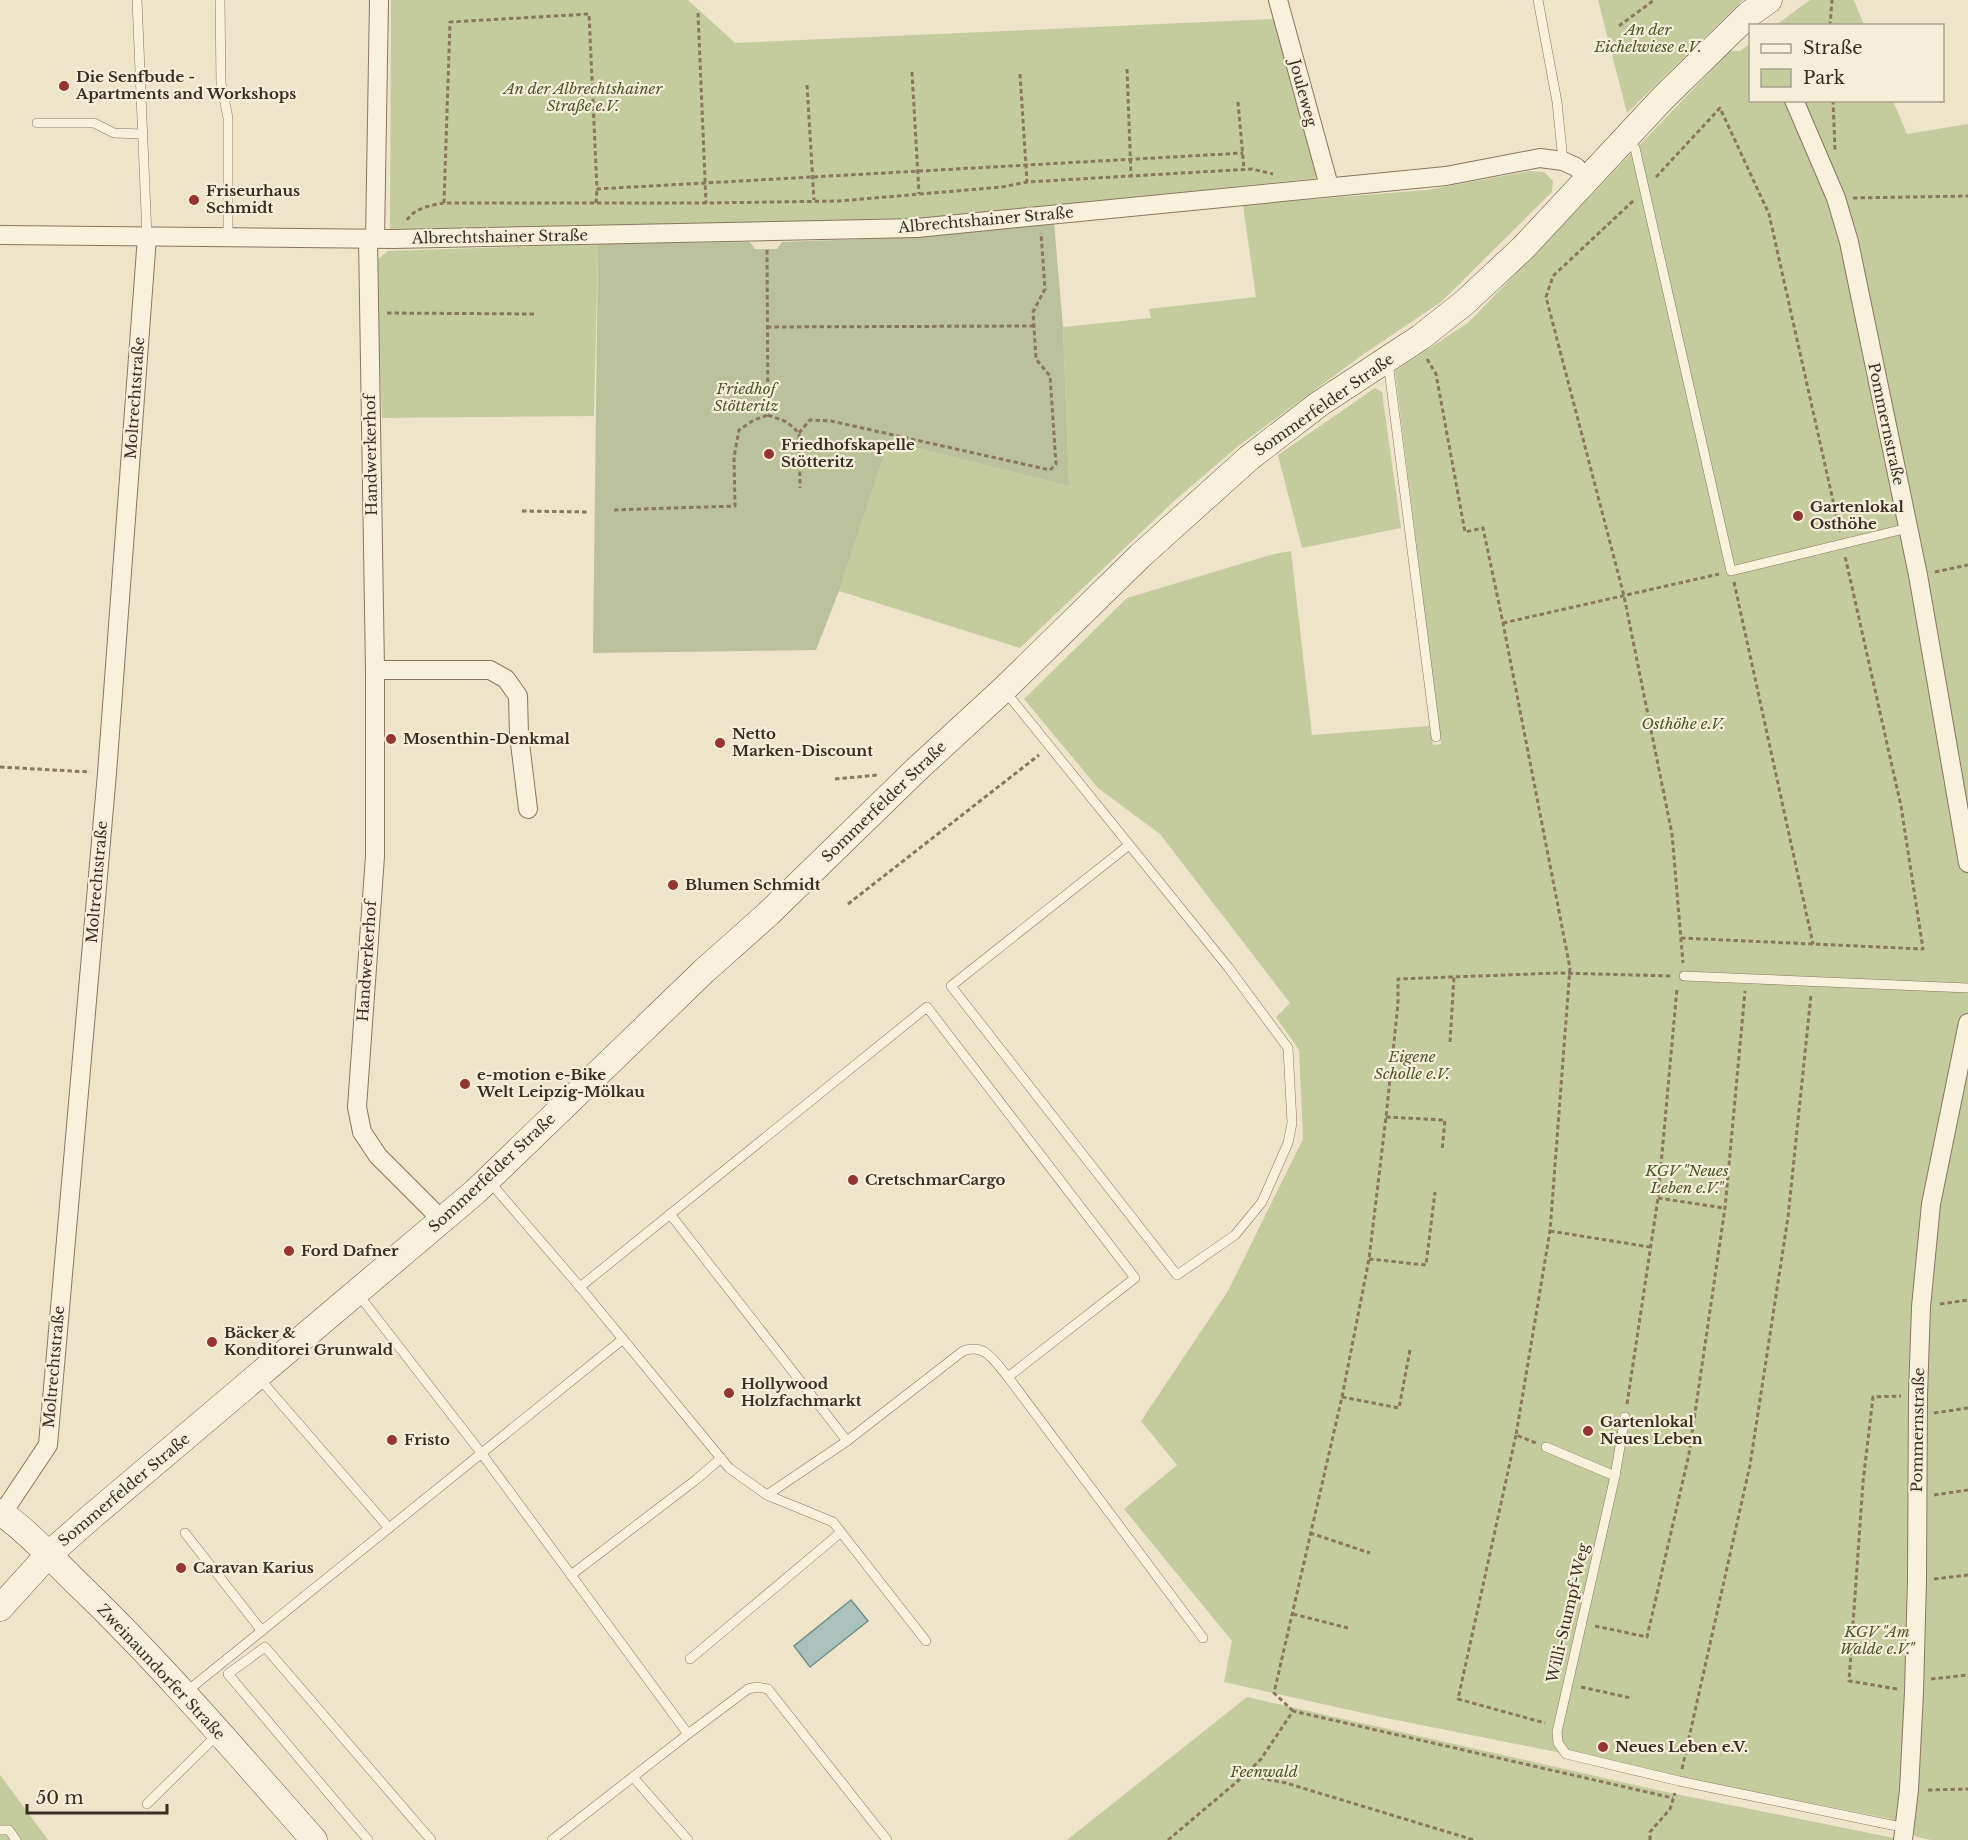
<svg xmlns="http://www.w3.org/2000/svg" width="1968" height="1840" font-family="'Libre Baskerville',serif">
<style>
.green{fill:#c4cc9d}
.cemetery{fill:#bbc19b}
.water{fill:#aac2bc;stroke:#70908a;stroke-width:1.5}
.lines{fill:none;stroke-linecap:round;stroke-linejoin:round}
.lane-casing{stroke:#89775e;stroke-width:10}
.street-casing{stroke:#89775e;stroke-width:20}
.secondary-casing{stroke:#6b5841;stroke-width:27}
.path{stroke:#89775e;stroke-width:3;stroke-dasharray:4.5 3;stroke-linecap:butt}
.lane{stroke:#f8f1dc;stroke-width:9}
.street{stroke:#f8f1dc;stroke-width:18}
.secondary{stroke:#f8f1dc;stroke-width:26}
.poi-dot{fill:#973330;stroke:#f5eed8;stroke-width:2}
.labels{text-anchor:middle;stroke-width:4.5;stroke-linejoin:round;paint-order:stroke}
.park-label{font-size:15px;font-style:italic;fill:#495628;stroke:#f5eed8}
.poi-label{font-size:15px;font-weight:bold;fill:#3a2e21;stroke:#f5eed8;text-anchor:start}
.street-label{font-size:15px;fill:#3a2e21;stroke:#f5eed8}
</style>
<rect width="100%" height="100%" fill="#ede4c9"/>
<g class="green">
<path d="M391,0H688L735,43L1274,19L1319,178L1025,208L917,222L390,229Z"/>
<path d="M1598,0H1743L1627,113Z"/>
<path d="M1810,0H1854L1864,25H1776Z"/>
<path d="M1750,44V100L1893,101L1907,134L1968,124V1840H1931L1917,1837L1891,1819L1381,1717L1224,1682L1232,1641L1124,1509L1177,1465L1141,1421L1228,1291L1303,1139L1299,1050L1276,1017L1290,1003L1160,834L1098,788L1024,699L1127,598L1274,554L1291,551L1312,735L1429,726L1433,745L1441,744L1395,371L1469,322L1730,51H1740Z"/>
<path d="M1530,171L1544,172L1553,181L1552,192L1441,302L1365,353L1237,447L1174,501L1020,648L839,591L889,441L1069,486L1063,327L1151,318L1149,309L1256,297L1243,205L1427,190Z"/>
<path d="M598,244L594,416L382,418L376,268L378,259L388,251Z"/>
<path d="M1375,388L1382,392L1401,528L1302,548L1278,455Z"/>
<path d="M1247,1697L1666,1792L1894,1838V1840H1067Z"/>
<path d="M0,1775L48,1840H0Z"/>
</g>
<path class="cemetery" d="M1054,223L1063,327L1069,486L889,441L839,591L816,650L593,653L598,244L750,242L755,249H777L782,242L921,237Z"/>
<path class="water" d="M851,1600L868,1621L810,1667L794,1646Z"/>
<g class="lines">
<g class="lane-casing">
<g id="lane">
<path d="M137,0L147,237"/>
<path d="M220,0L221,83L228,118V238"/>
<path d="M1538,0L1557,102L1563,161"/>
<path d="M37,123H94L114,133L143,134"/>
<path d="M1635,148L1731,571L1908,528"/>
<path d="M1388,362L1436,737"/>
<path d="M1005,691L1228,967L1288,1048L1292,1123L1288,1143L1262,1202L1235,1235L1177,1275L951,986L1129,845"/>
<path d="M1684,976L1968,988"/>
<path d="M489,1181L580,1287L729,1468L767,1495L847,1441L670,1214"/>
<path d="M580,1287L927,1007L1135,1278L1008,1377C994,1361 986,1343 963,1351L847,1441"/>
<path d="M358,1294L482,1454L688,1734L748,1689L757,1687L768,1689L887,1840"/>
<path d="M1008,1377L1203,1638"/>
<path d="M259,1378L389,1528"/>
<path d="M1625,1417L1615,1476L1557,1732L1558,1743L1566,1754L1679,1781L1906,1828"/>
<path d="M1546,1447L1615,1476"/>
<path d="M767,1495L833,1522L926,1641"/>
<path d="M185,1533L262,1631"/>
<path d="M571,1575L697,1479L721,1458"/>
<path d="M690,1659L840,1533"/>
<path d="M186,1692L623,1339"/>
<path d="M633,1777L688,1840"/>
<path d="M147,1804L217,1735"/>
<path d="M0,1830H9L16,1840"/>
<path d="M368,1840L228,1674L265,1647L431,1840"/>
<path d="M552,1840L688,1734"/>
</g>
</g>
<g class="street-casing">
<g id="street">
<path d="M1278,0L1329,186"/>
<path d="M1794,100L1836,198L1849,242L1918,575L1968,863"/>
<path d="M0,235L394,239L917,228L1446,176L1540,158L1563,161L1576,167L1587,178"/>
<path d="M368,239L375,670V856L357,1107L362,1132L378,1156L442,1220"/>
<path d="M375,239L379,0"/>
<path d="M375,670H490L506,679L518,696L519,735L528,809"/>
<path d="M2,1514L48,1445L107,773L147,237"/>
<path d="M1903,1840L1909,1790L1914,1692L1917,1580L1918,1395L1921,1307L1931,1204L1968,1023"/>
</g>
</g>
<g class="secondary-casing">
<g id="secondary">
<path d="M0,1512C30,1533 55,1562 81,1587C163,1666 238,1754 314,1840"/>
<path d="M0,1608L48,1555L91,1517L475,1192L704,971L768,914L916,770L1004,689L1140,556L1249,458L1319,404L1421,337L1464,303L1523,248L1663,98L1749,14L1769,0"/>
</g>
</g>
<g class="path">
<path d="M698,13L706,203"/>
<path d="M1619,26L1654,0"/>
<path d="M1830,26L1832,0"/>
<path d="M1127,69L1131,176"/>
<path d="M912,72L919,194"/>
<path d="M1020,74L1027,182"/>
<path d="M807,85L814,200"/>
<path d="M1833,100L1835,150"/>
<path d="M1238,102L1244,169"/>
<path d="M1656,177L1720,108L1769,214L1840,532"/>
<path d="M1853,198L1968,196"/>
<path d="M1633,201L1553,276L1546,297L1624,596L1672,834L1683,963"/>
<path d="M444,203L450,22L589,14L597,189L1243,153"/>
<path d="M596,203L597,189"/>
<path d="M407,220C415,208 431,205 444,203H706L839,201L1002,187L1027,182L1252,169L1273,174"/>
<path d="M767,250L768,415L787,422L799,433L800,488"/>
<path d="M387,313L535,314"/>
<path d="M767,327L1034,326"/>
<path d="M1427,359L1436,374L1465,532L1483,528L1503,623L1570,968L1550,1231L1516,1435L1536,1443"/>
<path d="M799,433L810,420L831,421L1050,470L1056,464L1050,376L1036,359L1033,312L1045,289L1041,233"/>
<path d="M614,510L735,506L734,457L739,430L754,420L768,415"/>
<path d="M522,511L588,512"/>
<path d="M1935,572L1968,565"/>
<path d="M1734,582L1813,944"/>
<path d="M1503,623L1719,574"/>
<path d="M0,767L90,772"/>
<path d="M835,779L878,775"/>
<path d="M848,904L1039,755"/>
<path d="M1681,938L1923,949L1901,806L1845,556"/>
<path d="M1450,1042L1454,976"/>
<path d="M1386,1117L1445,1120L1442,1151"/>
<path d="M1658,1198L1724,1208"/>
<path d="M1550,1231L1650,1247"/>
<path d="M1369,1259L1426,1265L1435,1192"/>
<path d="M1940,1304L1968,1300"/>
<path d="M1342,1397L1399,1408L1410,1350"/>
<path d="M1627,1404L1658,1198L1677,988"/>
<path d="M1934,1413L1968,1408"/>
<path d="M1516,1435L1458,1699L1545,1723"/>
<path d="M1934,1495L1968,1490"/>
<path d="M1310,1533L1370,1553"/>
<path d="M1934,1579L1968,1575"/>
<path d="M1293,1614L1348,1628"/>
<path d="M1595,1626L1647,1637L1689,1454L1725,1208L1745,991"/>
<path d="M1931,1679L1968,1675"/>
<path d="M1581,1687L1631,1698"/>
<path d="M1897,1689L1849,1681L1863,1482L1873,1397L1901,1396"/>
<path d="M1293,1711L1274,1693L1342,1397L1369,1259L1386,1117L1398,1004V979L1558,973L1673,976"/>
<path d="M1682,1769L1750,1465L1788,1217L1811,995"/>
<path d="M1245,1775L1286,1783L1474,1840"/>
<path d="M1928,1790L1968,1789"/>
<path d="M1168,1840L1245,1775L1261,1759L1293,1711L1673,1798"/>
<path d="M1650,1840V1832L1670,1809L1675,1793"/>
</g>
<use href="#lane" class="lane"/>
<use href="#street" class="street"/>
<use href="#secondary" class="secondary"/>
</g>
<g class="poi-dot">
<circle cx="64" cy="86" r="6"/>
<circle cx="194" cy="200" r="6"/>
<circle cx="769" cy="454" r="6"/>
<circle cx="1798" cy="516" r="6"/>
<circle cx="391" cy="739" r="6"/>
<circle cx="720" cy="743" r="6"/>
<circle cx="673" cy="885" r="6"/>
<circle cx="465" cy="1084" r="6"/>
<circle cx="853" cy="1180" r="6"/>
<circle cx="289" cy="1251" r="6"/>
<circle cx="212" cy="1342" r="6"/>
<circle cx="729" cy="1393" r="6"/>
<circle cx="1588" cy="1431" r="6"/>
<circle cx="392" cy="1440" r="6"/>
<circle cx="181" cy="1568" r="6"/>
<circle cx="1603" cy="1747" r="6"/>
</g>
<g class="labels">
<g class="park-label">
<text x="1648" y="35">An der<tspan x="1648" dy="17">Eichelwiese e.V.</tspan></text>
<text x="583" y="94">An der Albrechtshainer<tspan x="583" dy="17">Straße e.V.</tspan></text>
<text x="746" y="394">Friedhof<tspan x="746" dy="17">Stötteritz</tspan></text>
<text x="1683" y="729">Osthöhe e.V.</text>
<text x="1412" y="1062">Eigene<tspan x="1412" dy="17">Scholle e.V.</tspan></text>
<text x="1687" y="1176">KGV "Neues<tspan x="1687" dy="17">Leben e.V."</tspan></text>
<text x="1877" y="1637">KGV "Am<tspan x="1877" dy="17">Walde e.V."</tspan></text>
<text x="1264" y="1777">Feenwald</text>
</g>
<g class="poi-label">
<text x="76" y="82">Die Senfbude -<tspan x="76" dy="17">Apartments and Workshops</tspan></text>
<text x="206" y="196">Friseurhaus<tspan x="206" dy="17">Schmidt</tspan></text>
<text x="781" y="450">Friedhofskapelle<tspan x="781" dy="17">Stötteritz</tspan></text>
<text x="1810" y="512">Gartenlokal<tspan x="1810" dy="17">Osthöhe</tspan></text>
<text x="732" y="739">Netto<tspan x="732" dy="17">Marken-Discount</tspan></text>
<text x="403" y="744">Mosenthin-Denkmal</text>
<text x="685" y="890">Blumen Schmidt</text>
<text x="477" y="1080">e-motion e-Bike<tspan x="477" dy="17">Welt Leipzig-Mölkau</tspan></text>
<text x="865" y="1185">CretschmarCargo</text>
<text x="301" y="1256">Ford Dafner</text>
<text x="224" y="1338">Bäcker &amp;<tspan x="224" dy="17">Konditorei Grunwald</tspan></text>
<text x="741" y="1389">Hollywood<tspan x="741" dy="17">Holzfachmarkt</tspan></text>
<text x="1600" y="1427">Gartenlokal<tspan x="1600" dy="17">Neues Leben</tspan></text>
<text x="404" y="1445">Fristo</text>
<text x="193" y="1573">Caravan Karius</text>
<text x="1615" y="1752">Neues Leben e.V.</text>
</g>
<g class="street-label">
<text transform="translate(1303 93) rotate(75)" y="5">Jouleweg</text>
<text transform="translate(986 220) rotate(-5)" y="5">Albrechtshainer Straße</text>
<text transform="translate(500 237) rotate(-1)" y="5">Albrechtshainer Straße</text>
<text transform="translate(135 398) rotate(-86)" y="5">Moltrechtstraße</text>
<text transform="translate(1324 405) rotate(-35)" y="5">Sommerfelder Straße</text>
<text transform="translate(1886 424) rotate(78)" y="5">Pommernstraße</text>
<text transform="translate(371 455) rotate(-91)" y="5">Handwerkerhof</text>
<text transform="translate(884 802) rotate(-44)" y="5">Sommerfelder Straße</text>
<text transform="translate(97 882) rotate(-85)" y="5">Moltrechtstraße</text>
<text transform="translate(367 961) rotate(-86)" y="5">Handwerkerhof</text>
<text transform="translate(492 1173) rotate(-43)" y="5">Sommerfelder Straße</text>
<text transform="translate(54 1367) rotate(-85)" y="5">Moltrechtstraße</text>
<text transform="translate(1918 1430) rotate(-89)" y="5">Pommernstraße</text>
<text transform="translate(124 1490) rotate(-40)" y="5">Sommerfelder Straße</text>
<text transform="translate(1568 1613) rotate(-77)" y="5">Willi-Stumpf-Weg</text>
<text transform="translate(161 1672) rotate(47)" y="5">Zweinaundorfer Straße</text>
</g>
</g>
<rect x="1749" y="24" width="195" height="78" fill="#f5eed8" stroke="#aaa18f" stroke-width="1.5"/>
<rect x="1761" y="44" width="30" height="9" fill="#f8f1dc" stroke="#aaa18f" stroke-width="1.5"/>
<text x="1803" y="54" font-size="18" fill="#3a2e21">Straße</text>
<rect x="1761" y="69" width="30" height="18" fill="#c4cc9d" stroke="#aaa18f" stroke-width="1.5"/>
<text x="1803" y="84" font-size="18" fill="#3a2e21">Park</text>
<path d="M27 1804v9h140v-9" fill="none" stroke="#3a2e21" stroke-width="3"/>
<text x="36" y="1804" font-size="18" fill="#3a2e21" stroke="#f5eed8" stroke-width="4.5" paint-order="stroke">50 m</text>
</svg>
